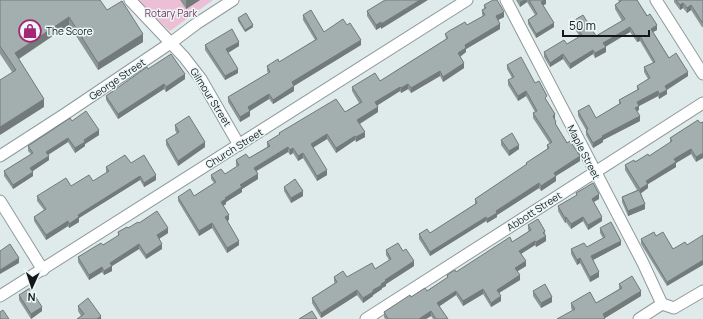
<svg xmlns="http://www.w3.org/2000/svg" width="703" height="319" font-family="Manrope,sans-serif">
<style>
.green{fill:#ecbfd6}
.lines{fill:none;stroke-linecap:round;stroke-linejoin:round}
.street-casing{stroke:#909a9a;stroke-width:13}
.street{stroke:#fff;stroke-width:11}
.wall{fill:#8c9696}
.shaded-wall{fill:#727a7a}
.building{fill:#a3aeae;stroke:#727a7a}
.labels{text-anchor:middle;stroke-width:3;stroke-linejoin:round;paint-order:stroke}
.park-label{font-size:10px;fill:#7c355e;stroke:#ecf7f7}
.poi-label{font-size:10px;fill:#131717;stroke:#ecf7f7;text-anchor:start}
.street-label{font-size:10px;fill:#131717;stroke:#ecf7f7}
</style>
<rect width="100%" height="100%" fill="#dfeaea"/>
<path class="green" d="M135,0H213L170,31Z"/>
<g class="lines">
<g class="street-casing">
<g id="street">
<path d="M130,0L184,57L201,79L239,145"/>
<path d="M506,0L643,263L662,304"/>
<path d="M656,0L703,74"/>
<path d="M0,156L65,114L172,42L196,24L233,0"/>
<path d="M0,201L43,270"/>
<path d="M0,296L467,0"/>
<path d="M662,304L674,308L703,291"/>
<path d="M366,319L703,103"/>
<path d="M639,319L662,304"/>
</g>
</g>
<use href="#street" class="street"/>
</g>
<g class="wall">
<path d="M0,0L107,10L143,42L98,70L69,25L19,59L44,107L12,72L0,54Z"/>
<path d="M180,0H200L186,9Z"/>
<path d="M385,0L381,29V27L376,30L367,16V11Z"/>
<path d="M516,0H546V4L543,5L554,27L536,38L528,24V20L535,15L527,2L520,7Z"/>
<path d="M618,0H637L657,30L653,32L669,58L688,76L667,90V94L659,99L658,96L639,106V110L637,111L640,121L603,140V142L593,148L586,135V130L578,116V111L596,118L619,104V100L637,90V86L648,79L644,72V67L653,63L640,41L637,42L630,32L605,47L606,52L595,58L593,54L570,69L563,59L550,67L544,57V52L567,44L580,37L573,26V21L596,36L622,21L615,9V5L619,2Z"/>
<path d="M674,0H703V27H702L691,10L687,13L683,8L680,10L674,2Z"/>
<path d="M484,5L504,17L498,20L500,29L466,49V52L460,57L464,68L443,82L440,76L411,93L408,89L401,93L400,91L377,105L378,112L360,124L365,137L356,142L355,140L336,153L327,139L313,147L327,175L317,181L303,158L298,161L293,153L290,155L288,152L257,171L258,179L242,189V192L226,202V204L223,206L229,220L227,221L239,245L227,253L212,228L199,236L178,201V197L194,196L214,183L211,179V175L225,174L237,167L236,165V160L249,158L267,147V142L279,135V133L345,112L359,103L352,91V87L380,81L446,39L445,34L467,25L483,16L482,15V10L484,9Z"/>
<path d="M303,15L324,32L361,45L294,86V91L273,104L269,99L250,111V116L240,122L228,102V97L268,73L267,71V66L279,62L315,40L303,20Z"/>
<path d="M238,18L253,27L245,32L238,21Z"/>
<path d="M205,45L239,46L228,53L238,73L225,80L205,50Z"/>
<path d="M507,65L535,83L547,101L555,119L556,126L580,161L556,176V181L541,191L539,188L497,215V217L487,223L486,221L430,256L419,239V234L430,233L475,204V199L526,165V163L547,149V145L550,144L533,118V113L535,112L526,96L518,101L508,85V80L512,78L507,69Z"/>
<path d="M148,69L185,79L166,92L164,89L118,119L106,100V96Z"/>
<path d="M698,120L696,162L691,154L676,163V167L648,184V188L641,193L645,209L628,216L622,202V197L637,190L625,170V165L649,156L670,143V138Z"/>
<path d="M72,121L99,135L85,144V146L75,153L68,142L48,155L49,160L32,171L33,176L13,189L4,176V171L31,154L28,151V146Z"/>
<path d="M175,125L205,147L178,166L166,145V140L177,134L175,130Z"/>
<path d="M501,140L519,149L509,156L501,145Z"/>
<path d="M131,163L156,180L144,187L140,180L79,218V222L69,228L68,226L46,240L34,221V217L44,210L37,201V196L71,186L93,181L107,173L106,172V167Z"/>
<path d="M284,187L303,196L291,203L284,191Z"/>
<path d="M576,193L599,199L593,202L602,221L588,230L583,221L571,229L566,222L565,223L558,211V206L576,196Z"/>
<path d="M139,223L168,233L159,239L162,249L146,259L139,249L112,266V271L104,275L102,272L89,280L78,262V257L103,245L118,236V232Z"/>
<path d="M528,225L545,231L546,241L536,247L535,245L521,254L526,266L517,271L520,280L499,293L501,301L491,307L483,294L463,306L456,295L439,306L448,319H433L431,316L426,319H385L384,317V312L411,297L427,291L447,278V275L456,272L512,242L529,231L528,230Z"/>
<path d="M600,228L621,245L593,260L599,277L590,282L580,263L577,265L571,254V249L587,247L603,238L600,233Z"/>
<path d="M656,236L673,249L667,286L641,244V239Z"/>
<path d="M386,250L403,251L414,266L386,284V286L382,288V289L373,295V296L363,303L357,295L321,318L312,303V298L335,283L334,282V277H347L375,269L389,260L386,255Z"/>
<path d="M619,284L641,296L605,318V319L572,310L571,308V303H596L619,289Z"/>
<path d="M533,291L552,302L541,308L533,296Z"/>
<path d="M19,295L42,311L31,319L19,300Z"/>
<path d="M78,306L101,319L81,316L78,311Z"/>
</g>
<g class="shaded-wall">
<path d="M186,0H200L186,9Z"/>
<path d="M420,0H428L381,29V24Z"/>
<path d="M524,0H527V2L520,7V2Z"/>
<path d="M544,0H546V4L541,6V2Z"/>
<path d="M683,3V8L680,10V5Z"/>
<path d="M691,5V10L687,13V8Z"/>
<path d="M504,12V17L496,21V16Z"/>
<path d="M69,17V25L15,61V53Z"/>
<path d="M381,22V27L376,30V25Z"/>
<path d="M554,23V27L536,38V34Z"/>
<path d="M500,24V29L466,49V52L458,58V53L465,45Z"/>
<path d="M253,25V27L245,32V30Z"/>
<path d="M657,25V30L651,33V29Z"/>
<path d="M630,27V32L603,48V43Z"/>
<path d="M143,34V42L98,70V63Z"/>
<path d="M640,36V41L637,42V38Z"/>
<path d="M361,40V45L292,87V82Z"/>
<path d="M239,42V46L226,54V49Z"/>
<path d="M606,47V52L595,58V53Z"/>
<path d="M593,50V54L570,69V64Z"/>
<path d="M563,54V59L550,67V63Z"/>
<path d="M464,63V68L443,82V77Z"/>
<path d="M238,69V73L225,80V76Z"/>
<path d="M440,71V76L411,93V88Z"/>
<path d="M688,72V76L666,90H667V94L659,99V94L665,86Z"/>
<path d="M185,74V79L166,92V87Z"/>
<path d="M164,84V89L118,119V114Z"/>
<path d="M408,84V89L401,93V88Z"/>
<path d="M294,86V91L273,104V100Z"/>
<path d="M400,87V91L375,107V102Z"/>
<path d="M526,91V96L518,101V96Z"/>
<path d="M658,91V96L639,106V110L635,112V108L637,102Z"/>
<path d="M269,94V99L248,112V107Z"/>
<path d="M44,99V107L0,135V127Z"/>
<path d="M378,107V112L357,125V120Z"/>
<path d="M250,111V116L240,122V117Z"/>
<path d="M555,114V119L553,121V116Z"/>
<path d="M640,116V121L603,140V142L593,148V143L602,136Z"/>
<path d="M99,130V135L85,144V146L75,153V148L84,140Z"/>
<path d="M365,132V137L356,142V137Z"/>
<path d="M327,134V139L311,149V144Z"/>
<path d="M355,136V140L336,153V148Z"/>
<path d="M68,138V142L46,156V152Z"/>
<path d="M205,142V147L178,166V161Z"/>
<path d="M519,145V149L509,156V151Z"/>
<path d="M288,147V152L254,172V168Z"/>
<path d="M293,148V153L290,155V150Z"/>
<path d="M691,149V154L676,163V167L648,184V188L640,194V189L646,181L674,159Z"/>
<path d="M303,153V158L298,161V156Z"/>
<path d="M703,153V158L696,162V157Z"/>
<path d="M49,156V160L30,173V168Z"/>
<path d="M580,156V161L554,177V173Z"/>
<path d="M327,170V175L317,181V176Z"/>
<path d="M33,172V176L13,189V185Z"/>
<path d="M258,174V179L242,189V192L226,202V204L221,207V202L225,198L240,185Z"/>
<path d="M156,175V180L144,187V183Z"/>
<path d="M140,176V180L79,218V222L69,228V224L78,215Z"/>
<path d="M556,176V181L541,191V186Z"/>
<path d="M539,183V188L497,215V217L487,223V219L496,211Z"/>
<path d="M303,191V196L291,203V198Z"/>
<path d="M599,194V199L592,203V199Z"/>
<path d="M645,204V209L628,216V211Z"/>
<path d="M229,215V220L225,222V217Z"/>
<path d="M486,217V221L430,256V252Z"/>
<path d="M566,217V222L565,223V218Z"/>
<path d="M583,217V221L571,229V224Z"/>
<path d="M602,217V221L588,230V225Z"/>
<path d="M68,221V226L46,240V235Z"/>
<path d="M212,223V228L199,236V231Z"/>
<path d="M168,228V233L157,240V235Z"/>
<path d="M546,236V241L536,247V242Z"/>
<path d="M239,241V245L227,253V248Z"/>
<path d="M535,241V245L519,255V251Z"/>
<path d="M621,241V245L591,261V256Z"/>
<path d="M139,244V249L112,266V271L104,275V271L110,263Z"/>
<path d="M162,244V249L146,259V255Z"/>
<path d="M19,258V263L0,274V270Z"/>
<path d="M580,258V263L577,265V260Z"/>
<path d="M703,260V265L667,286V282Z"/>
<path d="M414,261V266L386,284V286L382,288V289L373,295V296L363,303V298L381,284L385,280Z"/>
<path d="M526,261V266L515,273V268Z"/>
<path d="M102,267V272L89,280V275Z"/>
<path d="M599,272V277L590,282V277Z"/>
<path d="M520,275V280L497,294V290Z"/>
<path d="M483,289V294L463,306V301Z"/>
<path d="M357,290V295L321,318V313Z"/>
<path d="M456,291V295L437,308V303Z"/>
<path d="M641,291V296L605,318V319H603V314Z"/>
<path d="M501,296V301L491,307V303Z"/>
<path d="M552,297V302L541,308V303Z"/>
<path d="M42,307V311L31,319V314Z"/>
<path d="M431,311V316L426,319H419Z"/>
<path d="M101,316V319H97Z"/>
</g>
<g class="building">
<path d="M0,0H100L107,10L122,1L143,34L98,63L69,17L15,53L44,99L0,127V80L16,70L0,46Z"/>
<path d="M385,0H420L381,24V22L376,25L367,11Z"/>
<path d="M493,0H497L504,12L496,16L500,24L465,45L466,48L458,53L464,63L443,77L440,71L411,88L408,84L401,88L400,87L375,102L378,107L357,120L365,132L356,137L355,136L336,148L327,134L311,144L327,170L317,176L303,153L298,156L293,148L290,150L288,147L254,168L258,174L240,185L242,187L225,198L226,199L221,202L229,215L225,217L239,241L227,248L212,223L199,231L178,197L190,189L194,196L216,182L211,175L221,169L225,174L239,165L236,160L246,154L249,158L270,146L267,142L280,134L279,133L336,99L345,112L362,102L352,87L375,73L380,81L448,38L445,34L449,31L465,22L467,25L485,15L482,10L486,8L484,5Z"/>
<path d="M529,0H544L541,2L554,23L536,34L528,20L537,14Z"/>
<path d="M621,0H637L647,16L650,14L657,25L651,29L669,58L676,53L688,72L665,86L667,90L659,94L658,91L637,102L639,106L635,108L640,116L602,136L603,137L593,143L586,131L588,129L578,111L589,105L596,118L621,103L619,100L639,89L637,86L650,78L644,67L655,62L640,36L637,38L630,27L603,43L606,47L595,53L593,50L570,64L563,54L550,63L544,52L564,40L567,44L582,35L573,21L583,15L596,36L625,19L615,5L621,1Z"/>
<path d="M676,0H703V22H702L691,5L687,8L683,3L680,5Z"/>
<path d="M311,10L324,32L343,19L347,25L350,23L361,40L292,82L294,86L273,100L269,94L248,107L250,111L240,117L228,97L270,72L267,66L278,59L279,62L317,39L303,15Z"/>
<path d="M246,13L253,25L245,30L238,18Z"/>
<path d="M232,29L239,42L226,49L238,69L225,76L205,45Z"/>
<path d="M171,54L185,74L166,87L164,84L118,114L106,96L147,67L148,69Z"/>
<path d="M521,57L535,83L539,81L547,96L545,98L555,114L553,116L556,122L555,123L567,143L570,141L580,156L554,173L556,176L541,186L539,183L496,211L497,213L487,219L486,217L430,252L419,234L427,229L430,233L477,203L475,199L527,164L526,163L549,148L547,145L552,142L533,113L537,111L526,91L518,96L508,80L514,77L507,65Z"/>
<path d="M86,111L99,130L84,140L85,142L75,148L68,138L46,152L49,156L30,168L33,172L13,185L4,171L33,153L28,146L70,118L72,121Z"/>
<path d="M189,116L205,142L178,161L166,140L179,132L175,125Z"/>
<path d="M698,120L700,123L703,122V153L696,157L691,149L674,159L676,162L646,181L648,184L640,189L625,165L634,160L635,162L648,154L649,156L672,141L670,138Z"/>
<path d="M512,133L519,145L509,151L501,140Z"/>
<path d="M125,155L131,163L144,155L156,175L144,183L140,176L78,215L79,217L69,224L68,221L46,235L34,217L46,209L37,196L66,178L71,186L89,175L93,181L109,171L106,167Z"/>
<path d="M295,179L303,191L291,198L284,187Z"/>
<path d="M593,183L599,194L592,199L602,217L588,225L583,217L571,224L566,217L565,218L558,206L577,195L576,193Z"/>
<path d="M639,190L645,204L628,211L622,197Z"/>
<path d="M157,211L168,228L157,235L162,244L146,255L139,244L110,263L112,266L104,271L102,267L89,275L78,257L101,243L103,245L119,235L118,232L127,227L128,228L138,222L139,223Z"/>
<path d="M538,219L545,231L543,233L546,236L536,242L535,241L519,251L526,261L515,268L520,275L497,290L501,296L491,303L483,289L463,301L456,291L437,303L448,319H436L431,311L419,319H388L384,312L410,295L411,297L425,288L427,291L448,277L447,275L455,270L456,272L510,237L512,242L531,230L528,225Z"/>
<path d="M611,222L621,241L591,256L599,272L590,277L580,258L577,260L571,249L584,243L587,247L605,237L600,228Z"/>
<path d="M654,232L656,236L663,232L673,249L685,242L687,245L703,235V260L667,282L641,239Z"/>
<path d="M398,243L403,251L406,249L414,261L385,280L386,281L381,284L382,285L373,290V292L363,298L357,290L321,313L312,298L337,282L334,277L343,271L347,277L372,263L375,269L391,259L386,250Z"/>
<path d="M10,244L19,258L0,270V251Z"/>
<path d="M632,276L641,291L603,314L605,318L604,319H557L575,309L571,303L590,292L596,303L622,288L619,284Z"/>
<path d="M545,284L552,297L541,303L533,291Z"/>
<path d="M30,288L42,307L31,314L19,295Z"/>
<path d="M88,298L101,316L97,319H77L84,314L78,306Z"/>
<path d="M3,310L9,319H0V312Z"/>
<path d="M312,311L317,319H299Z"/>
</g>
<defs>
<g id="shop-ring" transform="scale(1.15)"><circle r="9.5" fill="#ecf7f7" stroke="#a62676" stroke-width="1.5"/><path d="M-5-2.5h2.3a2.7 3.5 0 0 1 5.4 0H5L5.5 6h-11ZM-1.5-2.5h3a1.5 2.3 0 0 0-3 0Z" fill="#a62676"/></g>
</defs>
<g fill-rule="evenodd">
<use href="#shop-ring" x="30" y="31"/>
</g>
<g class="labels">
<g class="park-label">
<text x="171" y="17">Rotary Park</text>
</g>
<g class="poi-label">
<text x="46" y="35">The Score</text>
</g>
<g class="street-label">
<text transform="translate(117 79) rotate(-34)" y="4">George Street</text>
<text transform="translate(211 97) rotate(58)" y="4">Gilmour Street</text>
<text transform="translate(234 148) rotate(-32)" y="4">Church Street</text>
<text transform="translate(584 152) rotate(63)" y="4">Maple Street</text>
<text transform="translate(534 211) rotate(-33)" y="4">Abbott Street</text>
</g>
</g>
<g transform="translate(32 287) rotate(183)" stroke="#ecf7f7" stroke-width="3" paint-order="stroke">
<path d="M0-3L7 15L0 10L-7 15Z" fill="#131717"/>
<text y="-6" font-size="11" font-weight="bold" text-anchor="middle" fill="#131717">N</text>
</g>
<path d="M563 30v6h86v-6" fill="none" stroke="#131717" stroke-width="2"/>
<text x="569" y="30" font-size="12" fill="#131717" stroke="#ecf7f7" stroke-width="3" paint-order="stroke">50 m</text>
</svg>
